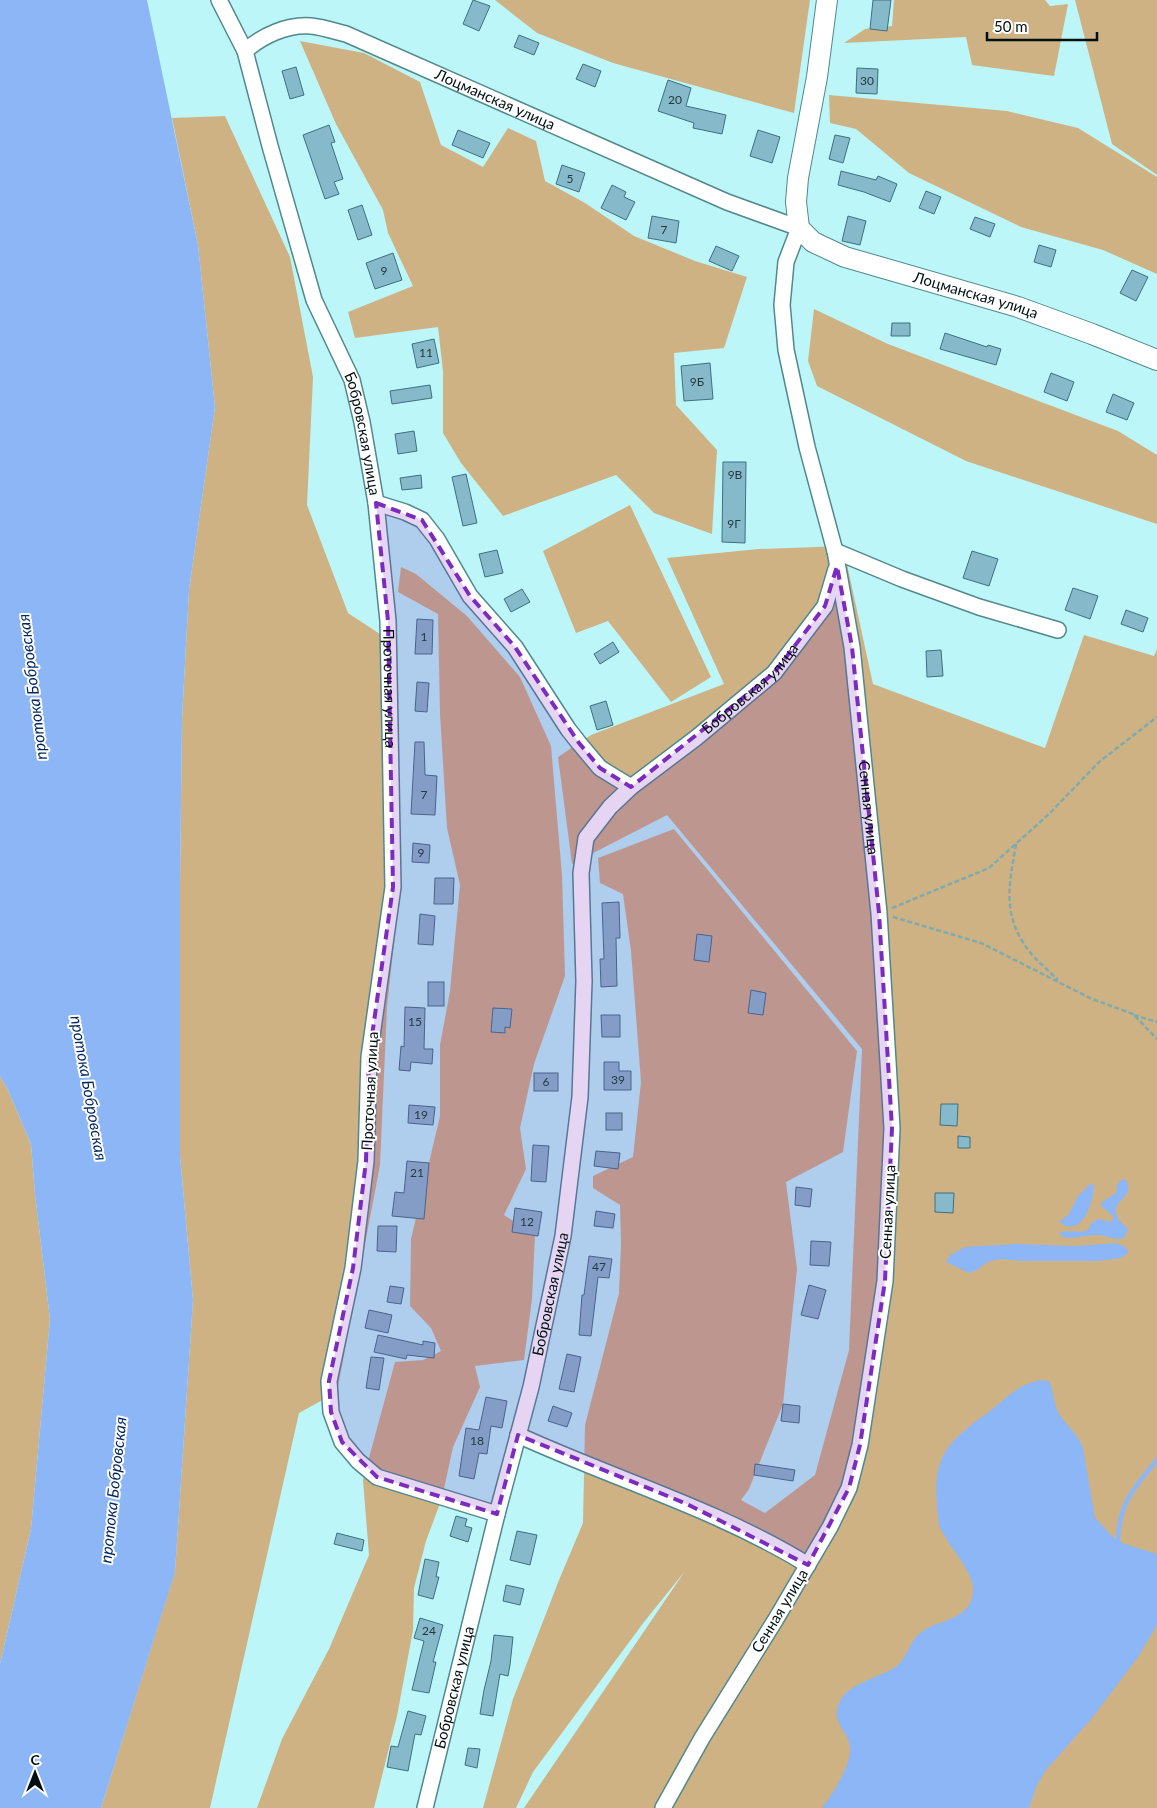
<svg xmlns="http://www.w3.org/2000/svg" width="1157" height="1808" font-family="Lato,sans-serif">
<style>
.green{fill:#ceb284}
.water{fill:#8db6f7}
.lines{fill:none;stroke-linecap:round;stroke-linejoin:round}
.stream{stroke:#8db6f7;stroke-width:4.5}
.building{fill:#86baca;stroke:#3e707f}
.street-casing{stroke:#51898b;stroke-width:18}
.secondary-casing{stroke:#51898b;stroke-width:22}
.path{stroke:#7fabad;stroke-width:2.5;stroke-dasharray:5 2.5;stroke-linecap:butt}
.street{stroke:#fff;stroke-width:15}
.secondary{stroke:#fff;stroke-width:20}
.marked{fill:#7b2cbf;fill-opacity:0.2;stroke:#7b2cbf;stroke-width:4;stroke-dasharray:10 6;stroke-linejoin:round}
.labels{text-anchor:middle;stroke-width:4;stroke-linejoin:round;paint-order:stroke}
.number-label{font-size:12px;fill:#223a3f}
.street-label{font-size:15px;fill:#001011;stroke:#fff}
.water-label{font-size:16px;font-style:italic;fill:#01255d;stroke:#fff}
</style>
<rect width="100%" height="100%" fill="#bcf6f9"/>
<g class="green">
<path d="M495,0H810L794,113L613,63L537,33Z"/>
<path d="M894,0H1045L1050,6L1068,4L1054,76L972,65L966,37L844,43L865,29L892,26Z"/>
<path d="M1075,0H1157V175L1112,144Z"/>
<path d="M300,41L364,53L420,82L441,145L483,167L508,128L536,141L545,181L585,203L634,236L695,261L747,277L724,348L674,353L676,405L717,450L712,534L654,513L616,475L503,516L461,463L443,433V371L438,327L355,338L348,312L413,286L388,233L383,210L336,124Z"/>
<path d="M829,95L1007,111L1078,128L1157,177V274L1103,250L1021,227L909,173L856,129L830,123Z"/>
<path d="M225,116L290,257L313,377L307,505L348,613L395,644L400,889L387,1007L380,1165L337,1392L299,1413L210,1808H101L175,1571L193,1300L180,1156V885L182,718L189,590L215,407L198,245L172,118Z"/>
<path d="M814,309L888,344L1118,431L1157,455V524L966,461L817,386L808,361Z"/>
<path d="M630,505L711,677L671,702L608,621L576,633L543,551Z"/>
<path d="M843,546L873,684L1045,748L1084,635L1154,656L1157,649V1808H524L685,1571L644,1622L533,1772L516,1808H483L513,1699L559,1580L583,1523L585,1425L619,1293L621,1244L620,1205L593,1188V1176L633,1157L641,1082L631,951L623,894L600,883L598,858L674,829L857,1051L843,1152L786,1182L797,1269L783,1404L749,1489L741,1500L765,1513L815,1475L849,1350L862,1049L667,815L572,864L558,757L591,735L724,684L667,558L759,549Z"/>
<path d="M401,567L416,574L467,616L520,677L551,746L562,875L565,976L534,1064L520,1128L526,1169L504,1215L535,1235L532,1299L524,1360L475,1366L480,1387L453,1447L442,1498L426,1541L414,1588L413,1630L397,1716L374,1808H257L282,1739L329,1649L369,1555L363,1480L395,1362L423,1360L441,1351L431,1328L410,1306L411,1239L440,1116V1045L450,991L460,885L447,828L440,714L438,614L398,592Z"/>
<path d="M0,1076L8,1090L31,1144L35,1194L50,1319L31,1529L0,1664Z"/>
</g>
<g class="water">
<path d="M0,0H147L198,245L215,407L189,590L182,718L180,885V1156L193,1300L175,1572L101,1808H0V1664L31,1529L50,1319L35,1194L31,1144L8,1090L0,1076Z"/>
<path d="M1122,1179L1126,1180C1136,1199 1110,1199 1117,1216C1119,1222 1125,1225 1128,1229L1125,1237C1114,1242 1108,1235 1097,1235C1085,1234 1072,1241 1061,1236L1059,1233C1068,1229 1079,1234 1088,1230C1093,1218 1098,1217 1109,1222L1113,1220V1216L1101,1206L1102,1202L1116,1193L1117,1185Z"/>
<path d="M1090,1184L1094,1185C1094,1201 1082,1240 1059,1222L1069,1214L1078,1196Z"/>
<path d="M1116,1243L1124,1246L1127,1249L1128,1253L1121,1258L1099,1261H1022L1000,1259L987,1262L977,1270L969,1273L946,1262L950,1255L965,1247L1016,1244L1076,1246Z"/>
<path d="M1039,1380L1049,1381C1054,1391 1053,1402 1058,1412C1065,1425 1078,1433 1083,1448L1095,1518L1114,1538L1122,1543L1157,1554V1625L1138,1657L1092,1718L1046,1770L1037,1785L1029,1808H822C832,1795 852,1764 850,1747C848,1729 829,1723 840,1701C848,1683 883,1677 898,1665C907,1657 909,1643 919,1634C937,1618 974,1622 973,1588C972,1569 946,1544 939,1525C931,1461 939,1447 990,1411C1000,1403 1010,1393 1021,1387C1026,1384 1033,1382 1039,1380Z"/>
</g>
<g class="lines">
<path class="stream" d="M1118,1544C1118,1504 1133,1489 1157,1460"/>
</g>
<g class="building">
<path d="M473,0L490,6L479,31L463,24Z"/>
<path d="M873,0H891L887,31L870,29Z"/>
<path d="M519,35L539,43L534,55L514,47Z"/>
<path d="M583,64L601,71L595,87L576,79Z"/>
<path d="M296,67L304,95L290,99L282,71Z"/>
<path d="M857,68L878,69L877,94L856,93Z"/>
<path d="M668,80L691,88L686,106L726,115L722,134L693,128L694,123L658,111Z"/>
<path d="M329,125L335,142L331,143L343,179L334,182L339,194L325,199L303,135Z"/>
<path d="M458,130L490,143L483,158L452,145Z"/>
<path d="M758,130L780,137L772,163L750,156Z"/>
<path d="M835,135L850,138L843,163L829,159Z"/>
<path d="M562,165L585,173L579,192L556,184Z"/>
<path d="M841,171L876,180L878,176L897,184L890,202L864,192L838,185Z"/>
<path d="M612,185L626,192L624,197L635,202L626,220L601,208Z"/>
<path d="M926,191L941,197L934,214L919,208Z"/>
<path d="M362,205L372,235L358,240L348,210Z"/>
<path d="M652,216L679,221L676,243L648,238Z"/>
<path d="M848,216L866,221L860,245L842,241Z"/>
<path d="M975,217L995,224L990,237L970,229Z"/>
<path d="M1039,245L1056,250L1051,267L1034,262Z"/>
<path d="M716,246L739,256L732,271L709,261Z"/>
<path d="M393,253L402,280L375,289L366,263Z"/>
<path d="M1132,270L1148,277L1136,301L1120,293Z"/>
<path d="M892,323H910V336H891Z"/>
<path d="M945,333L987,347L988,345L1001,349L996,365L940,349Z"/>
<path d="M434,339L439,363L417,368L412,344Z"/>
<path d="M710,363L713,399L684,401L681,366Z"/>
<path d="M1051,373L1074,382L1067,401L1044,392Z"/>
<path d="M430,385L432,398L392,404L390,391Z"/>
<path d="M1113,394L1134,403L1127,420L1106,412Z"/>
<path d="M414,431L417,451L398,454L395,434Z"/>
<path d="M723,462H746L745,543L722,542Z"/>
<path d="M466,474L477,523L463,526L452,477Z"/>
<path d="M421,475L422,488L402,490L400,478Z"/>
<path d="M497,550L503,573L485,577L479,554Z"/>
<path d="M972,551L998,559L989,586L963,578Z"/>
<path d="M1073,588L1098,596L1090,619L1065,610Z"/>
<path d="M522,589L530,602L511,612L504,599Z"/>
<path d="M1126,610L1148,618L1143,632L1121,624Z"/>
<path d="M417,619L433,620L432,654H415Z"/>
<path d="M613,642L619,652L600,664L594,654Z"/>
<path d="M941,650L943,676L927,677L926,651Z"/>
<path d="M417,682L429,683L427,712L415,711Z"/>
<path d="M606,701L613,725L597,730L590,706Z"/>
<path d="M415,742H424L425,775L437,776L435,815L411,814Z"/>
<path d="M413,843L430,845L429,863L412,862Z"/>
<path d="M435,878H454L453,904H434Z"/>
<path d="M619,902L620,938H616L617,986L601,987L600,959H604L602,903Z"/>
<path d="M420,914L435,916L433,945L418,944Z"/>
<path d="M697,934L712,936L709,962L694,960Z"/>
<rect x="428" y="982" width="16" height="24"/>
<path d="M751,990L766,993L763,1015L748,1013Z"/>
<path d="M405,1007L425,1008L424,1049H433L432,1064L411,1062L410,1071L399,1070L401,1046L404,1047Z"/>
<path d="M493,1008L512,1009L510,1028L505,1027V1033L491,1032Z"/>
<path d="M601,1015H620V1037H602Z"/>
<path d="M604,1062H619V1071H631V1090H604Z"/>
<rect x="534" y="1073" width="24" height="18"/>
<path d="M941,1104H958L957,1126L940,1125Z"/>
<path d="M409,1105L435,1107L433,1125L408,1123Z"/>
<rect x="606" y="1113" width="16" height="17"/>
<path d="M958,1136L970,1137V1148H958Z"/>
<path d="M533,1145L549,1146L546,1182L531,1181Z"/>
<path d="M596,1151L620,1153L618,1169L594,1166Z"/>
<path d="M407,1161L429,1163L424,1219L392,1216L395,1192L404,1193Z"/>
<path d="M796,1187L812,1189L810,1207L795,1205Z"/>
<path d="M935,1193H954L953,1213L935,1212Z"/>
<path d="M515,1208L542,1212L538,1236L512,1232Z"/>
<path d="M596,1211L615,1214L613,1228L594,1226Z"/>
<path d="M378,1226H397L396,1252L377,1251Z"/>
<path d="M811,1241L831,1242L829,1266L810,1265Z"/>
<path d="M589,1256L612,1259L609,1278L598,1277L591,1336L579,1335L582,1295H584Z"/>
<path d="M809,1285L826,1290L818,1319L801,1315Z"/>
<path d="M390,1286L404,1288L401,1304L387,1302Z"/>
<path d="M369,1310L392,1315L388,1333L365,1328Z"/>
<path d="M378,1335L423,1345V1341L435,1343L434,1358L407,1355L406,1359L374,1352Z"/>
<path d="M567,1354L581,1357L574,1392L559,1389Z"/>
<path d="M371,1357L384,1358L379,1390L366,1388Z"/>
<path d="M486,1397L507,1401L502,1428L491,1426L487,1454L479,1453L474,1479L459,1476L466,1428L479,1430Z"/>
<path d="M783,1404L800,1406L799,1423L781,1421Z"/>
<path d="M553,1406L572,1413L567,1427L548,1421Z"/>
<path d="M755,1464L795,1470L793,1481L754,1475Z"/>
<path d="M456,1516L467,1519L465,1526L472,1528L468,1542L450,1536Z"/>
<path d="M517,1531L537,1535L530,1565L510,1560Z"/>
<path d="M337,1533L364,1540L362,1551L334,1544Z"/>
<path d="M425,1559L439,1562L436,1577H439L433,1599L418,1595Z"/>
<path d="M506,1585L524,1589L520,1605L503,1601Z"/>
<path d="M420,1618L443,1625L433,1662H436L429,1693L412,1690L424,1641L414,1638Z"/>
<path d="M494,1635L513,1637L510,1665L508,1676L500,1674L493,1716L480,1714L484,1690L491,1661Z"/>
<path d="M408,1711L426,1716L421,1735L415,1734L408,1771L387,1767L391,1746L398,1747Z"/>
<path d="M468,1748L480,1749L477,1768L465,1765Z"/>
</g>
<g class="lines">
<g class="street-casing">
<g id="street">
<path id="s1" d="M219,0L245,51L270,146L314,300L352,380L362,422L376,503L405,512L422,520L437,539L470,596L515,647L568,729L579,743L600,768L631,787"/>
<path id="s2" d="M245,51C262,36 287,24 311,26C322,27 334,31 346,34L727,202L799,228L786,262L782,305L786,350L807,447L835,551L852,647L879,913L892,1128L885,1281L860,1445L849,1488L830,1527L776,1619L702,1738L663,1808"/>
<path id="s3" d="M376,503L388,621L393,887L369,1057L366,1161L353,1268L329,1381L331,1412L342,1442L358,1461L377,1477L497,1514"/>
<path d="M835,551L902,579L979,607L1058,630"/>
<path d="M518,1435C614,1479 717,1509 808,1565"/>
<path id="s4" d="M425,1808L497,1514L531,1387L563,1236L580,1097L584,981L581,873L586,838L610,807L631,787L696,738L774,673L825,606L836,569"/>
</g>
</g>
<g class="secondary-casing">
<g id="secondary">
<path id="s5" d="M827,0L817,77L798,178L796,202L799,228L813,242L845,257L1018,307L1092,334L1157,360"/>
</g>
</g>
<g class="path">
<path d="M1016,844C1010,881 1002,910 1024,944C1032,957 1047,969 1058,980"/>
<path d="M892,908L989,868L1049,814L1099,762L1157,717"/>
<path d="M893,917L981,943L1092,999L1133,1014L1157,1039"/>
<path d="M1134,1015L1157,1022"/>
</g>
<use href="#street" class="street"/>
<use href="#secondary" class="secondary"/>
</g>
<path class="marked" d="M376,503L422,520L470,596L515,647L579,743L600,768L631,787L774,673L825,606L837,566L852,647L879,913L892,1128L885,1281L860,1445L849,1488L808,1565L687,1504L518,1435L497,1514L377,1477L342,1442L331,1412L329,1381L353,1268L366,1161L369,1057L393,887L388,621Z"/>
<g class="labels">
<g class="number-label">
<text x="867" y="85">30</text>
<text x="675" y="104">20</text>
<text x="570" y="183">5</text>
<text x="664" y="234">7</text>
<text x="384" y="275">9</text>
<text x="426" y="357">11</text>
<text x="697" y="386">9Б</text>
<text x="735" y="479">9В</text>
<text x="734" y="528">9Г</text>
<text x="424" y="641">1</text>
<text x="424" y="799">7</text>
<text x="421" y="857">9</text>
<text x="415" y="1026">15</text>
<text x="618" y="1084">39</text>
<text x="546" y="1086">6</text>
<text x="421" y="1119">19</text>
<text x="417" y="1177">21</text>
<text x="527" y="1226">12</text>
<text x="599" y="1271">47</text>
<text x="477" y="1445">18</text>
<text x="429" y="1635">24</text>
</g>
<g class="street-label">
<text dy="5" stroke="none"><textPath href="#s2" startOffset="271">Лоцманская улица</textPath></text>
<text dy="5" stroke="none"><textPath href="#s5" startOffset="422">Лоцманская улица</textPath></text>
<text dy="5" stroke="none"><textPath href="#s1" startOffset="459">Бобровская улица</textPath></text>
<text dy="5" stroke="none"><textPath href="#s3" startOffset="186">Проточная улица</textPath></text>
<text dy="5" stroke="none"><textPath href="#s4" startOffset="1211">Бобровская улица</textPath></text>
<text dy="5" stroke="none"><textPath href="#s2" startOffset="1192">Сенная улица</textPath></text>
<text transform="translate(370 1091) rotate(-87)" y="5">Проточная улица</text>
<text transform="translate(888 1212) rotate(-87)" y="5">Сенная улица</text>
<text dy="5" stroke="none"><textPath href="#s4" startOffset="529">Бобровская улица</textPath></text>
<text transform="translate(780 1611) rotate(-59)" y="5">Сенная улица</text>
<text dy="5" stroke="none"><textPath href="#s4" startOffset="124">Бобровская улица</textPath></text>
</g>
<g class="water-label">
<text transform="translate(32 687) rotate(-97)" y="6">протока Бобровская</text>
<text transform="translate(89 1088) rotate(80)" y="6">протока Бобровская</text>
<text transform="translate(113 1490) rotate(-84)" y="6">протока Бобровская</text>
</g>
</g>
<g transform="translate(35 1773)" stroke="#ffffff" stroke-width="4" paint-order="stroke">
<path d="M0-4L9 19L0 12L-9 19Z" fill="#001011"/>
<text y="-8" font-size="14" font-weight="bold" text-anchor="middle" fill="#001011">С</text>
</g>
<path d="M987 32v8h110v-8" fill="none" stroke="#001011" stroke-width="2.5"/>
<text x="994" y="32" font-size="15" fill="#001011" stroke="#ffffff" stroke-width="4" paint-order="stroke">50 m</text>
</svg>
